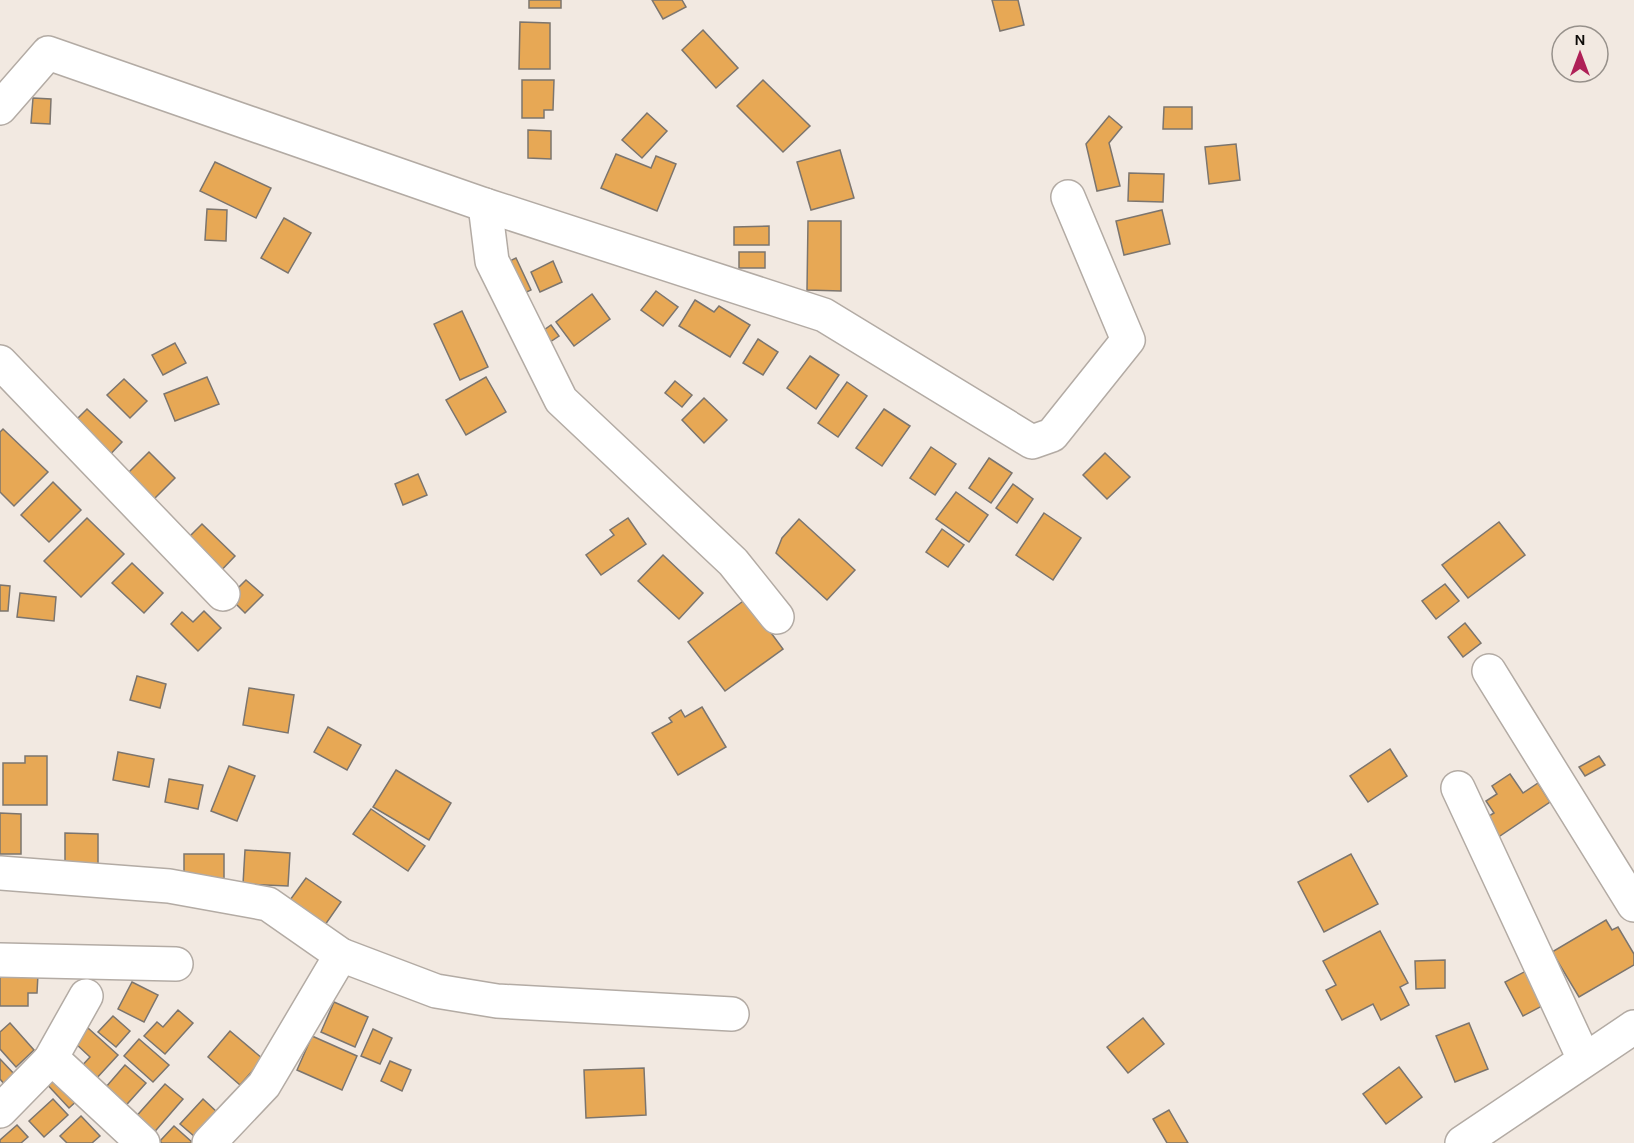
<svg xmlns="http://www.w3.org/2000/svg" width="1634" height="1143" font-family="Karla,sans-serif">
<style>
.building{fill:#e7a855;stroke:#7c756e;stroke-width:1.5}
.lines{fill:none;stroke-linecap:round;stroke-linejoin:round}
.minor-casing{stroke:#b3aba4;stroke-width:36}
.minor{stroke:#fff;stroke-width:33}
</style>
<rect width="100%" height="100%" fill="#f2e9e1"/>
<g class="building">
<rect x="529" y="0" width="32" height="8"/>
<path d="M652,0H682L686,7L663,19Z"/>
<path d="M992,0H1018L1024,25L1000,31Z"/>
<path d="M520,22L550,23V69H519Z"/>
<path d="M703,30L738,68L716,88L682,50Z"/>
<path d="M522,80H554L553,110H544V118H522Z"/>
<path d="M763,80L810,126L783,152L737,106Z"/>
<path d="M33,98L51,99L50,124L31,123Z"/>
<path d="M1164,107H1192V129H1163Z"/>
<path d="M647,113L667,131L642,158L622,140Z"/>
<path d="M1109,116L1122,127L1109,143L1120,186L1097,191L1086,144Z"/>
<path d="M528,130L551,131V159L528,158Z"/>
<path d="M1236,144L1240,180L1209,184L1205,147Z"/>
<path d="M840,150L854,198L811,210L797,162Z"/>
<path d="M616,154L651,168L656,156L676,164L657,211L601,188Z"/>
<path d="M215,162L271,188L256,218L200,191Z"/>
<path d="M1129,173L1164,174L1163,202L1128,201Z"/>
<path d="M207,209L227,210L226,241L205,240Z"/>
<path d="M1162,210L1170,244L1124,255L1116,221Z"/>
<path d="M284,218L311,233L288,273L261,258Z"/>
<path d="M808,221H841V291L807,290Z"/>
<path d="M769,226V245H734V227Z"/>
<rect x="739" y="252" width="26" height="16"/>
<path d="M516,258L531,290L516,297L501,265Z"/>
<path d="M553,261L562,282L540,292L531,272Z"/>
<path d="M656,291L678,307L663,326L641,310Z"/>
<path d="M592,294L610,319L574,346L556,322Z"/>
<path d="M695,300L714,312L719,306L750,325L730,357L679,326Z"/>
<path d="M462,311L488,367L460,380L434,324Z"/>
<path d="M551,325L559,336L544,346L537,335Z"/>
<path d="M758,339L778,352L763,375L743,363Z"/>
<path d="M175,343L186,363L163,375L152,355Z"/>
<path d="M810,356L839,375L816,409L787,388Z"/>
<path d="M207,377L219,404L175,421L164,394Z"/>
<path d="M486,377L506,412L466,435L446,400Z"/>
<path d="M124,379L147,401L130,418L107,395Z"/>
<path d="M675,381L692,395L682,407L665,393Z"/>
<path d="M847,382L867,396L838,437L818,423Z"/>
<path d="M704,398L727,420L704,443L682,420Z"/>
<path d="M87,409L122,442L105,460L70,426Z"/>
<path d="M884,409L910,426L882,466L856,448Z"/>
<path d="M3,429L48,472L14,506L0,492V432Z"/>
<path d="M931,447L956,464L935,495L910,478Z"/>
<path d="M149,452L175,478L146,507L119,482Z"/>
<path d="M1105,453L1130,477L1107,499L1083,475Z"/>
<path d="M989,458L1012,473L991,503L969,488Z"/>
<path d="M418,474L427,495L403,505L395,484Z"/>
<path d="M53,482L81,510L49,542L21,515Z"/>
<path d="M1013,484L1033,499L1017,523L996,508Z"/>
<path d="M956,492L988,515L969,542L936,519Z"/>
<path d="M1044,513L1081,538L1053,580L1016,555Z"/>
<path d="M87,518L124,554L81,597L44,561Z"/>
<path d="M628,518L646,544L601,575L586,555L614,535L610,530Z"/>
<path d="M799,519L855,570L827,600L776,553L782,538Z"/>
<path d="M1499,522L1525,555L1468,598L1442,565Z"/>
<path d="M202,524L235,556L215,577L181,545Z"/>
<path d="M942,529L964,545L948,567L926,552Z"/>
<path d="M663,555L703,593L679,619L638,581Z"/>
<path d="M132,563L163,593L144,613L112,583Z"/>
<path d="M246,580L263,595L245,613L229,597Z"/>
<path d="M1445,584L1459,601L1436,619L1422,601Z"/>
<path d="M0,585L10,586L8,611H0Z"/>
<path d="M20,593L56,597L54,621L17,617Z"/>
<path d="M746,599L783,649L725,691L688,642Z"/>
<path d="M204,611L221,628L198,651L171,624L182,612L193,622Z"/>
<path d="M1465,623L1481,643L1463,657L1448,637Z"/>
<path d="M137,676L166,684L160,708L130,700Z"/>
<path d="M249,688L294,695L288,733L243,725Z"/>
<path d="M702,707L726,747L678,775L652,733L672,722L669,718L681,710L685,717Z"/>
<path d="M328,727L361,745L347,770L314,752Z"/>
<path d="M1390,749L1407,776L1368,802L1350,776Z"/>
<path d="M118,752L154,759L149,787L113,780Z"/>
<path d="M25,756H47V805H3V763H25Z"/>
<path d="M1599,756L1605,765L1585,776L1579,767Z"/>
<path d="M229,766L255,776L237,821L211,811Z"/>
<path d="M396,770L451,803L429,840L373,807Z"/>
<path d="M1510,774L1523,793L1538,783L1550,802L1497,838L1484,819L1494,813L1486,801L1497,794L1492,786Z"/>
<path d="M169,779L203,785L198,809L165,802Z"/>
<path d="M371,809L425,846L408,871L353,834Z"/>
<path d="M0,813L21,814V854H0Z"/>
<path d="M65,833L98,834V865H65Z"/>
<path d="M245,850L290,853L288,886L243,884Z"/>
<rect x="184" y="854" width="40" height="31"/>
<path d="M1351,854L1378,904L1324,932L1298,882Z"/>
<path d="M306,878L341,902L325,925L290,900Z"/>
<path d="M1606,920L1612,930L1618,927L1634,954V965L1579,997L1552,952Z"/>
<path d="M1380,931L1408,983L1400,987L1409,1005L1381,1020L1373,1004L1342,1020L1326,990L1336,985L1323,961Z"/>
<path d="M1445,960V988L1416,989L1415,961Z"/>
<path d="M1526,971L1544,1005L1523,1016L1505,982Z"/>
<path d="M0,973L38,974L37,993H28V1006H0Z"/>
<path d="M132,982L158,995L144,1022L118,1009Z"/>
<path d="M334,1002L368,1017L355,1047L321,1032Z"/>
<path d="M178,1010L193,1023L165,1054L144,1036L157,1022L163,1027Z"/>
<path d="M113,1016L130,1031L116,1047L98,1032Z"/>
<path d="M1143,1018L1164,1044L1128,1073L1107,1047Z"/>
<path d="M10,1023L34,1050L16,1067L0,1049V1032Z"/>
<path d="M1469,1023L1488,1069L1455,1082L1436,1036Z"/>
<path d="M88,1028L118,1055L95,1080L80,1068L90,1057L75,1043Z"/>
<path d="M373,1029L392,1038L380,1064L361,1056Z"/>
<path d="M230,1031L263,1059L240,1085L208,1057Z"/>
<path d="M312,1036L357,1056L342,1090L297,1070Z"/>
<path d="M139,1039L169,1065L153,1082L124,1056Z"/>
<path d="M0,1059L16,1076L5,1085L0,1079Z"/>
<path d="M390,1061L411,1070L402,1091L381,1081Z"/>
<path d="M125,1065L146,1083L120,1112L100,1094Z"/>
<path d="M1399,1067L1422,1097L1386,1124L1363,1094Z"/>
<path d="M644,1068L646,1115L586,1118L584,1070Z"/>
<path d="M55,1069L81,1097L69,1108L43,1080Z"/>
<path d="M165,1084L183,1099L151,1136L133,1120Z"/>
<path d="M53,1099L68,1115L44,1137L29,1121Z"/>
<path d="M203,1099L217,1112L195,1137L180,1124Z"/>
<path d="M1169,1110L1188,1143H1167L1153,1119Z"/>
<path d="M81,1116L100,1136L92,1143H67L60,1136Z"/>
<path d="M17,1125L28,1137L21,1143H0V1140Z"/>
<path d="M174,1126L193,1143H162L160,1141Z"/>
</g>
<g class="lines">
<g class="minor-casing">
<g id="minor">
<path d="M0,108L48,53L485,205L824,315L1032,442L1052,435L1128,340L1068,197"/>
<path d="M485,205L492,261L561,400L733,562L777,617"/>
<path d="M0,362L223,594"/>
<path d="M1489,671L1634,905"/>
<path d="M1458,788L1584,1059"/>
<path d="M0,873L169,886L268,904L341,955L436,991L497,1001L732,1014"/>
<path d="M0,960L176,964"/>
<path d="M50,1060L86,996"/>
<path d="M0,1111L50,1060L56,1062L143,1143"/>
<path d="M209,1143L264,1085L341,955"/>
<path d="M1462,1143L1634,1027"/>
</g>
</g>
<use href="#minor" class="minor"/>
</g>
<g transform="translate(1580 54)"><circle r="28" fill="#f2e9e1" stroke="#97918b" stroke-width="1.5"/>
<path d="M0-4.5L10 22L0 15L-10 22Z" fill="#af2057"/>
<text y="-9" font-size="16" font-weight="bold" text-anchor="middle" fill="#0e0c09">N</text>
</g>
</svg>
